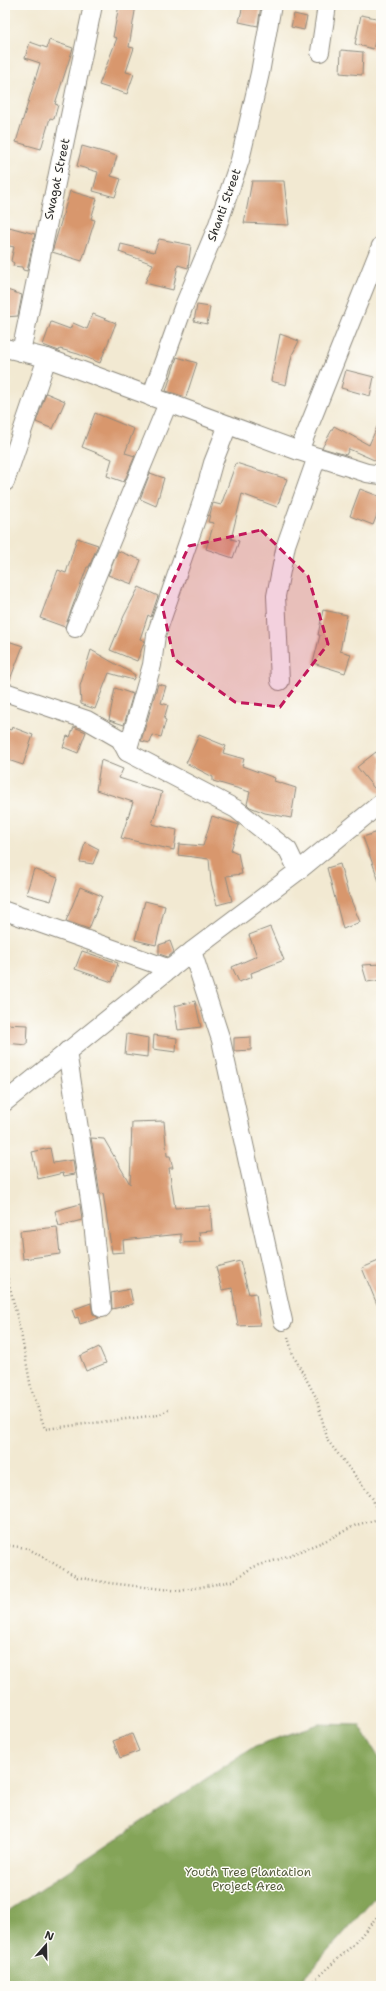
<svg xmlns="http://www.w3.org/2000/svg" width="386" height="1991" font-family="'Shantell Sans',sans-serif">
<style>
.forest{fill:#84a458;stroke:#586842}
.building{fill:#d8976d}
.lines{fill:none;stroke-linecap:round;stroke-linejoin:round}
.street-casing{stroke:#8e8a7e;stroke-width:20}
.path{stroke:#8e8a7e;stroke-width:2.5;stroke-dasharray:1 3;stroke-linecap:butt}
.street{stroke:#fff;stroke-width:18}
.marked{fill:#c2185b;fill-opacity:0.2;stroke:#c2185b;stroke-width:3;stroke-dasharray:8 5;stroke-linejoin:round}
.labels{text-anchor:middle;stroke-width:3;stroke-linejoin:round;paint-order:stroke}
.street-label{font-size:12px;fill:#2b2b2b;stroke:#fdfcf7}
.park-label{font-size:12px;fill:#565e3e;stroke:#fdfcf7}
</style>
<rect width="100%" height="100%" fill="#fdfcf7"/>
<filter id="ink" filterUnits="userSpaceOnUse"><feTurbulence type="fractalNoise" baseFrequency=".025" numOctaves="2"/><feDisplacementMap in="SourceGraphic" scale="8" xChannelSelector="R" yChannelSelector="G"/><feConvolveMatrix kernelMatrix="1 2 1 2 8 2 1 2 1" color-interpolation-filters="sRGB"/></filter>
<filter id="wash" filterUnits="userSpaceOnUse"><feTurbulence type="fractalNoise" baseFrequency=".012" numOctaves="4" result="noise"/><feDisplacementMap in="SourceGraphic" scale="16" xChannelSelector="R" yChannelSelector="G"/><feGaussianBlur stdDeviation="0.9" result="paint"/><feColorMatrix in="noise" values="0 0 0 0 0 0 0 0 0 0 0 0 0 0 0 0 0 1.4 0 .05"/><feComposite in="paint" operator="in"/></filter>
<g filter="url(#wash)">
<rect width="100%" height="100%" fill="#f2e9d2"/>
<path class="forest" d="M318,1724L359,1725L381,1760V1891L305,1977L294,1986H5V1913L255,1746Z"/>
<g id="blocks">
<g class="building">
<path d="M119,5H136L129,47L134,48L126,72L134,74L127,94L99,85L117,38L113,37Z"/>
<path d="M243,5H261L258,26L239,22Z"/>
<path d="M294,14L307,17L304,30L291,27Z"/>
<path d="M361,15L381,19V36L377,35L373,49L355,44Z"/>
<path d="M49,40L73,48L55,104L58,105L54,119L50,118L41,149L16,142L40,63L25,58L30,42L47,48Z"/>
<path d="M341,50L363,52L362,75L340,73Z"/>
<path d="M82,146L117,156L111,176L121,179L115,197L93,191L98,172L77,166Z"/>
<path d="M252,181H284L289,225L244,223Z"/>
<path d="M70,191L97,199L91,219L95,220L82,261L52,252Z"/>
<path d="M9,227L35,234L27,271L23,270L22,267L13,266L14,263L11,261L14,247L5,245V237Z"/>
<path d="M159,239L191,245L188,268L178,265L173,290L145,283L153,264L119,252L121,244L154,252Z"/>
<path d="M7,290L22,295L18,316L5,317V299Z"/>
<path d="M197,305L210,307L207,324L194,321Z"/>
<path d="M93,314L116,323L100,363L78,354L60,349L59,351L43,345L51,322L70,329L73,323L87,329Z"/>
<path d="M280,334L299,341L292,355L286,385L271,381Z"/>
<path d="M177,357L197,363L186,397L166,391Z"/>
<path d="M346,370L374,377L370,396L341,388Z"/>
<path d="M46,393L65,401L53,429L36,422Z"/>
<path d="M95,413L134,429L125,453L135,456L124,482L107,476L112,459L82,447Z"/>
<path d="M381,418V463L349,449L346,455L322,448L334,426L369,445Z"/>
<path d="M236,463L287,479L277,507L242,494L231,539L239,541L233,558L206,549L214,523L208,522L213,503L221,505Z"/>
<path d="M150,473L164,478L156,506L140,499Z"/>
<path d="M360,489L381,497V505L373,525L350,516Z"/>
<path d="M77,538L98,545L89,567H87L65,627L40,618L58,570L66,573Z"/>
<path d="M118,551L141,560L132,584L108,575Z"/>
<path d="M139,587L158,596L151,617L148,615L140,639L145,641L144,643L137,661L110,650L124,616Z"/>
<path d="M323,610L347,615L340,651L351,654L345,673L313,663L320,635H318Z"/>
<path d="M5,640L23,646L9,682H5Z"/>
<path d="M91,650L135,675L133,680L109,673L95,709L81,704L80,686Z"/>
<path d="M158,684L166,686L161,703L168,705L164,719L166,720L161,737L153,735L150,743L141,741Z"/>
<path d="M115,688L133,694L124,725L109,720Z"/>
<path d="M12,727L33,735L23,765L5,759V728L11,730Z"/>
<path d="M74,727L86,732L78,753L63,747L67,736L70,737Z"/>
<path d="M199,735L226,746L223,753L244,759L242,766L275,778L274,781L296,788L291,818L265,813L250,807L247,804L250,792L213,781V777L186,763Z"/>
<path d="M376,752L381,758V793H378L357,767Z"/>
<path d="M101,760L123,769L119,778L162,792L152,824L177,830L174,850L121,838L133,802L96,790Z"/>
<path d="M212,816L239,825L231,850L238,853L242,874L226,876L232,901L217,905L211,882L209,859L178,855L179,844L203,846Z"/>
<path d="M381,831V883L380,884L363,837Z"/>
<path d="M85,842L99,849L93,864L80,862Z"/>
<path d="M340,864L348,893L360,922L343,929L327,868Z"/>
<path d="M34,869L58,878L51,901L26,894Z"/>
<path d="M80,887L102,896L89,929L66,921Z"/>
<path d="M145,901L165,906L156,945L135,940Z"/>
<path d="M270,927L284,960L251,973L252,977L239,982L232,967L257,956L249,935Z"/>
<path d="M170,941L174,952L168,957L159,954V945Z"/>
<path d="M82,951L118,963L112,982L75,969Z"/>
<path d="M381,964V980L367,982L362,965Z"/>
<path d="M195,1001L201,1027L178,1030L174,1006Z"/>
<path d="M5,1024L28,1025L27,1045L5,1043Z"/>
<path d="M127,1034L148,1038L147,1057L125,1054Z"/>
<path d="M154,1035L177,1038L176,1052L153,1049Z"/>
<path d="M251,1037V1050L234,1051V1038Z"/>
<path d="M164,1121L167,1156H170L173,1168H169L175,1208L210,1206L212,1231L199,1232L200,1242L181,1243V1234L123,1240L124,1252L112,1253L103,1193L100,1194L91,1138L104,1139L130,1184L132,1122Z"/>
<path d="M50,1148L53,1163L73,1160L75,1174L64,1176L63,1173L38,1179L32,1152Z"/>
<path d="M80,1204L82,1220L59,1226L55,1211Z"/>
<path d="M57,1227L60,1254L23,1259L20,1231Z"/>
<path d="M381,1260V1314L362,1268Z"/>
<path d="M240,1261L249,1294L256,1293L260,1325L238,1326L232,1288L222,1290L216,1267Z"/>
<path d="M130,1289L133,1304L112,1309L111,1293Z"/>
<path d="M91,1303L93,1314L99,1318L80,1324L78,1317L75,1318L72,1310Z"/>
<path d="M99,1347L106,1363L86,1371L80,1356Z"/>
<path d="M132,1734L139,1751L120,1758L113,1741Z"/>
</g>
</g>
</g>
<g filter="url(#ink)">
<use href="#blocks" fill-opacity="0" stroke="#8e8a7e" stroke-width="1"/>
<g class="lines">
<g class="street-casing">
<g id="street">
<path d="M320,52L327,5"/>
<path d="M5,348L47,358L299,451L367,473L381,475"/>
<path d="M21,352L93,5"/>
<path d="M151,397L183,308L217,227L240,160L260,73L272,5"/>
<path d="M299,451L381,246"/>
<path d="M5,482L47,358"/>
<path d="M75,628L168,403"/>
<path d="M280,681L276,596L286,545L317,457"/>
<path d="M5,692L87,720L120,739L127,752L236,809L288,850L298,871"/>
<path d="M127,752L152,665L156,635L202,502L213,463L228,425"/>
<path d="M5,911L170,969"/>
<path d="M192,951L221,1040L283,1321"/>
<path d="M67,1051L92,1213L102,1308"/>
<path d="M5,1102L192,951L298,871L381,803"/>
</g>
</g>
<g class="path">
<path d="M5,1267L21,1333L31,1388L45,1429L158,1415L171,1409"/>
<path d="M288,1337L293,1355L316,1397L328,1441L373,1499L379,1519"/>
<path d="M5,1545L27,1548L77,1577L109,1583L180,1591L232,1581L253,1567L280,1559L325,1541L356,1525L379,1519L381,1525"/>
<path d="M308,1986L354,1944L381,1912"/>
</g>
<use href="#street" class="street"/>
</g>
</g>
<path class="marked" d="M261,530L308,576L328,644L280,707L235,702L174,659L162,605L189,546Z"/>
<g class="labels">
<g class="street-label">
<text transform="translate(57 179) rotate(-78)" y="4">Swagat Street</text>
<text transform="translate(224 205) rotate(-70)" y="4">Shanti Street</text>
</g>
<g class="park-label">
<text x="248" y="1876">Youth Tree Plantation<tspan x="248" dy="14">Project Area</tspan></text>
</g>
</g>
<rect width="386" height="1991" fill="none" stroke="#fdfcf7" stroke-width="20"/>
<g transform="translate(46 1945) rotate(20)" stroke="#fdfcf7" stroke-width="3" paint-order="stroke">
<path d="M0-3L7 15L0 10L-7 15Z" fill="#2b2b2b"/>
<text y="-6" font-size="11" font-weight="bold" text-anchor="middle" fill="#2b2b2b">N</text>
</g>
</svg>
